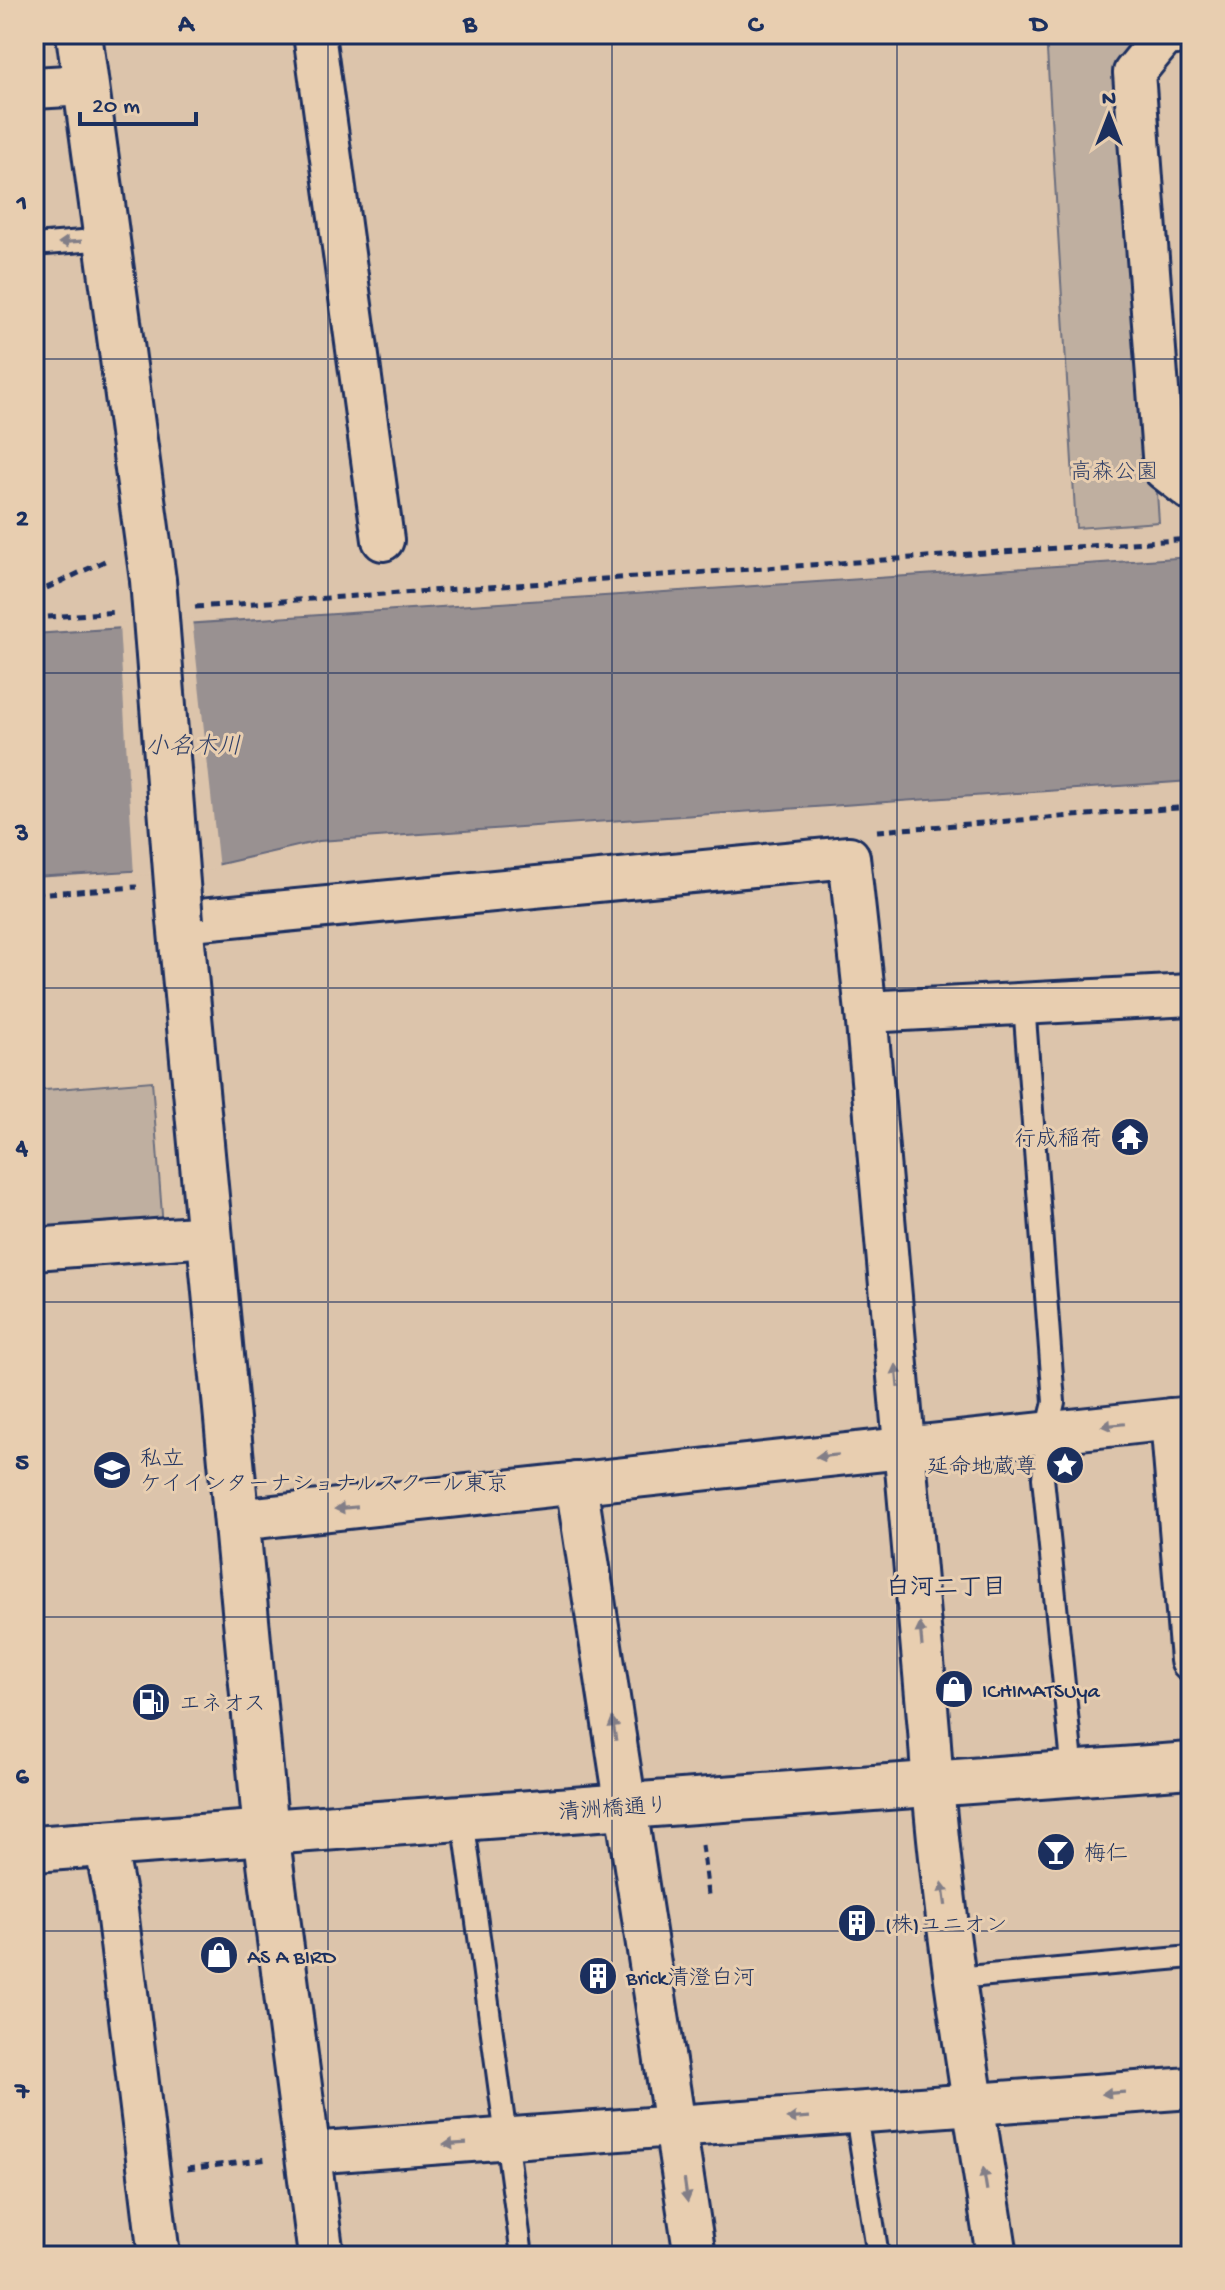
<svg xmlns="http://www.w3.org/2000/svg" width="1225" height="2290" font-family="'Gochi Hand','Klee One',sans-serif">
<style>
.green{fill:#bfafa0;stroke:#6d6f7f;stroke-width:2}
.water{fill:#999191;stroke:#676a7d;stroke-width:2}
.pier{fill:#dcc4ab}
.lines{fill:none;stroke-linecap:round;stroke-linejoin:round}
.lane-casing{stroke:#1b2f5e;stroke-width:26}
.street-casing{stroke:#1b2f5e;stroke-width:46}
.secondary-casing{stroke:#1b2f5e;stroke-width:50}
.path{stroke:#1b2f5e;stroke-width:5;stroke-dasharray:8 6;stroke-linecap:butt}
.lane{stroke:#e8ceb0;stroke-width:20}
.street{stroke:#e8ceb0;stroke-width:40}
.secondary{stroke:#e8ceb0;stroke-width:44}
.secondary-bridge-casing{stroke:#1b2f5e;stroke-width:50;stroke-linecap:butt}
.secondary-bridge{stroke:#e8ceb0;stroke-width:44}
.oneway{fill:#827e87}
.grid{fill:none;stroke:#1b2f5e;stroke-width:2;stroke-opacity:0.55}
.labels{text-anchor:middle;stroke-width:6;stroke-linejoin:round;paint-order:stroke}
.park-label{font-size:22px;fill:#344268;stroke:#e8ceb0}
.poi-label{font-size:22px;fill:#1b2f5e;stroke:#e8ceb0;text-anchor:start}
.street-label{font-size:22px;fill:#1b2f5e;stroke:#e8ceb0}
.water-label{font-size:24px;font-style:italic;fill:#2e3e66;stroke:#e8ceb0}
.neighbourhood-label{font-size:24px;font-weight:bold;fill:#1b2f5e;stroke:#e8ceb0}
.neatline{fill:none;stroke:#1b2f5e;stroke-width:3}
.grid-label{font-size:26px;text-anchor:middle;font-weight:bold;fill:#1b2f5e}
</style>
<rect width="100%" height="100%" fill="#dcc4ab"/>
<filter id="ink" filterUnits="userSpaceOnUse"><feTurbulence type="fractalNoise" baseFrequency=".0125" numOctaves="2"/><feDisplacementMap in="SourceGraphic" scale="16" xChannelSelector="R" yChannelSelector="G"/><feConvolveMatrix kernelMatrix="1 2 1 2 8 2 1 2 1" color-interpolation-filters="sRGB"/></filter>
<g filter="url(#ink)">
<g class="green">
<path d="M1046,34H1126L1159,522L1076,528Z"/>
<path d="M152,1081L163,1228L34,1239V1091Z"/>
</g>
<path class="water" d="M1191,557V781L319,841L212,866L34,877V634Z"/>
<path class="pier" d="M192,619L219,869L134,875L119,624Z"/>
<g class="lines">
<g class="lane-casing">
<g id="lane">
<path d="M34,245L106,239"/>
<path d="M1024,1004L1054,1402L1047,1432L1043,1478L1073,1773"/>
<path d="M463,1818L522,2256"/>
<path d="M956,1978L1191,1957"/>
<path d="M856,2115L878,2256"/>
</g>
</g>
<g class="street-casing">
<g id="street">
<path d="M314,34L383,540"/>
<path d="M1176,34L1165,35L1134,73L1164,469L1191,490"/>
<path d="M34,88L85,85"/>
<path d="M180,921L849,857L866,1012L929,1730C940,1906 970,2082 997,2256"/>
<path d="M866,1012L1191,995"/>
<path d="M34,1249L209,1236"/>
<path d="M1171,1419L1191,1660"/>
<path d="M576,1483L695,2256"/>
<path d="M236,1520L1191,1417"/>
<path d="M105,1844L115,1894L159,2256"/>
<path d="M309,2153L1191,2088"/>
</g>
</g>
<g class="secondary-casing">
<g id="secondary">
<path d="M79,34L153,580"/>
<path d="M180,921L266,1832L321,2256"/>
<path d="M34,1849L1191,1765"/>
</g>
</g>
<g class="path">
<path d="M34,594L109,559"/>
<path d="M195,607L1191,539"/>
<path d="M34,618L117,612"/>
<path d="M877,831L1191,807"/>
<path d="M34,894L137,887"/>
<path d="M1064,1138L1106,1136"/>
<path d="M702,1845L708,1895"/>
<path d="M187,2169L268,2159"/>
</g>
<use href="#lane" class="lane"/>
<use href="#street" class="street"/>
<use href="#secondary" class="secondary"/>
<g class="secondary-bridge-casing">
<path id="secondary-bridge" d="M153,580L180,921"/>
</g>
<use href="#secondary-bridge" class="secondary-bridge"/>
</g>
<defs><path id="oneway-solid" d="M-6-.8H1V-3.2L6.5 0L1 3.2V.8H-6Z" transform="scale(2)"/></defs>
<g class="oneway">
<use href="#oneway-solid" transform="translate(70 242) rotate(176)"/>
<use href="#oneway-solid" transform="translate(897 1376) rotate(-95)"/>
<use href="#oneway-solid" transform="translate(1113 1425) rotate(174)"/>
<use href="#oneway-solid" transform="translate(827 1456) rotate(174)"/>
<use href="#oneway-solid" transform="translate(346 1508) rotate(174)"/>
<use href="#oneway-solid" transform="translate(921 1635) rotate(-95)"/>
<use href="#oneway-solid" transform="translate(614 1729) rotate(-99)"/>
<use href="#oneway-solid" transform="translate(944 1894) rotate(-98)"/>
<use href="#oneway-solid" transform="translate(1113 2093) rotate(176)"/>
<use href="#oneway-solid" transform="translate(798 2118) rotate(176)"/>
<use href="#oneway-solid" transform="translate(455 2144) rotate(176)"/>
<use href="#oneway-solid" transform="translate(985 2179) rotate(-99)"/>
<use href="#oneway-solid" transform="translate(686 2191) rotate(82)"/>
</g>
</g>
<path class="grid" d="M328,34V2256M612,34V2256M897,34V2256M34,359H1191M34,673H1191M34,988H1191M34,1302H1191M34,1617H1191M34,1931H1191"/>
<defs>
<g id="temple-disc" transform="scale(2)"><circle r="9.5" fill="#1b2f5e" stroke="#e8ceb0"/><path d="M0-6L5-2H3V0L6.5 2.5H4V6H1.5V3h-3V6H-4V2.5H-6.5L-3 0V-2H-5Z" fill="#fff"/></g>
<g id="sight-disc" transform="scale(2)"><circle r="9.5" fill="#1b2f5e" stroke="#e8ceb0"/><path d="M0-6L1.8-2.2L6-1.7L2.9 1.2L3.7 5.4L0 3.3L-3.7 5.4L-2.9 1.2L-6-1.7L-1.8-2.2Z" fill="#fff"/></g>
<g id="school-disc" transform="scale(2)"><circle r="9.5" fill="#1b2f5e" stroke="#e8ceb0"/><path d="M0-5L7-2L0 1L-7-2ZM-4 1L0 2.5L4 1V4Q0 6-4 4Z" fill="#fff"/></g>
<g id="shop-disc" transform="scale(2)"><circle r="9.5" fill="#1b2f5e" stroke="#e8ceb0"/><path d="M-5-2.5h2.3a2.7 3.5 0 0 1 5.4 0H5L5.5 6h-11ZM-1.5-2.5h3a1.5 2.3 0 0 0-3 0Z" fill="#fff"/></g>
<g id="fuel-disc" transform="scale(2)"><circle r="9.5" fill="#1b2f5e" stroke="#e8ceb0"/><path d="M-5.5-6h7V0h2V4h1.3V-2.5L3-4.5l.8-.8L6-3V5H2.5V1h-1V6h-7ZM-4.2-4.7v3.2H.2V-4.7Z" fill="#fff"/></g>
<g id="bar-disc" transform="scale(2)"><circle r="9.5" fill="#1b2f5e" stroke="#e8ceb0"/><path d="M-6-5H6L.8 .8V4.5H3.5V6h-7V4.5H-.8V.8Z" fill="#fff"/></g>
<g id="building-disc" transform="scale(2)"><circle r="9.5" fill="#1b2f5e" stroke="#e8ceb0"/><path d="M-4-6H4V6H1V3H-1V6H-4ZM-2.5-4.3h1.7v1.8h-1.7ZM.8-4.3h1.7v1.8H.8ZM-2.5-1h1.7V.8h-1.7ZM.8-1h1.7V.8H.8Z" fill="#fff"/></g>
</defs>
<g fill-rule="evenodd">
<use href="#temple-disc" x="1130" y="1137"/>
<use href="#sight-disc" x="1065" y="1465"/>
<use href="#school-disc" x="112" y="1470"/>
<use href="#shop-disc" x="954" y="1689"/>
<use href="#fuel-disc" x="151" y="1702"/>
<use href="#bar-disc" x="1056" y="1852"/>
<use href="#building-disc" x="857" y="1923"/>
<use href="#shop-disc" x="219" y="1955"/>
<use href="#building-disc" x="598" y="1976"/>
</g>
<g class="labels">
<g class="park-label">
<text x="1114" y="478">高森公園</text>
</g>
<g class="poi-label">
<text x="1102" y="1145" text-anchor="end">行成稲荷</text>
<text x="140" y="1465">私立<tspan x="140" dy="25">ケイインターナショナルスクール東京</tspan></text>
<text x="1037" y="1473" text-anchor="end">延命地蔵尊</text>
<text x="982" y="1697">ICHIMATSUya</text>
<text x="179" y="1710">エネオス</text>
<text x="1084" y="1860">梅仁</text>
<text x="885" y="1931">(株)ユニオン</text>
<text x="247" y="1963">AS A BIRD</text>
<text x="626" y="1984">Brick清澄白河</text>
</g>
<g class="street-label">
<text transform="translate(613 1807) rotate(-4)" y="8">清洲橋通り</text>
</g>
<g class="water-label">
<text x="193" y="753">小名木川</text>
</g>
<g class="neighbourhood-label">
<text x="946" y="1594">白河二丁目</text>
</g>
</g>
<rect width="1225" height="2290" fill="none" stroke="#e8ceb0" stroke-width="88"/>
<g transform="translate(1109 116)" stroke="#e8ceb0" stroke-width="6" paint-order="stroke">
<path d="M0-6L14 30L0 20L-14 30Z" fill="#1b2f5e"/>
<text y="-12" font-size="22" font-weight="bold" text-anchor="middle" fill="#1b2f5e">N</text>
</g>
<path d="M80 112v12h116v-12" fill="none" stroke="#1b2f5e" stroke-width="4"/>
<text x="92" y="112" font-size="24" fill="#1b2f5e" stroke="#e8ceb0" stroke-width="6" paint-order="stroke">20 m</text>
<rect x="44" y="44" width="1137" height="2202" class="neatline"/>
<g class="grid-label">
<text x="186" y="31">A</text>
<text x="470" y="31">B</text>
<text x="755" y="31">C</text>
<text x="1039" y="31">D</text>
<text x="22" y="210">1</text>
<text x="22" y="525">2</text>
<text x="22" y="840">3</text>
<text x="22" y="1154">4</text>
<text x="22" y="1469">5</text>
<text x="22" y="1783">6</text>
<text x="22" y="2098">7</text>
</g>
</svg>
